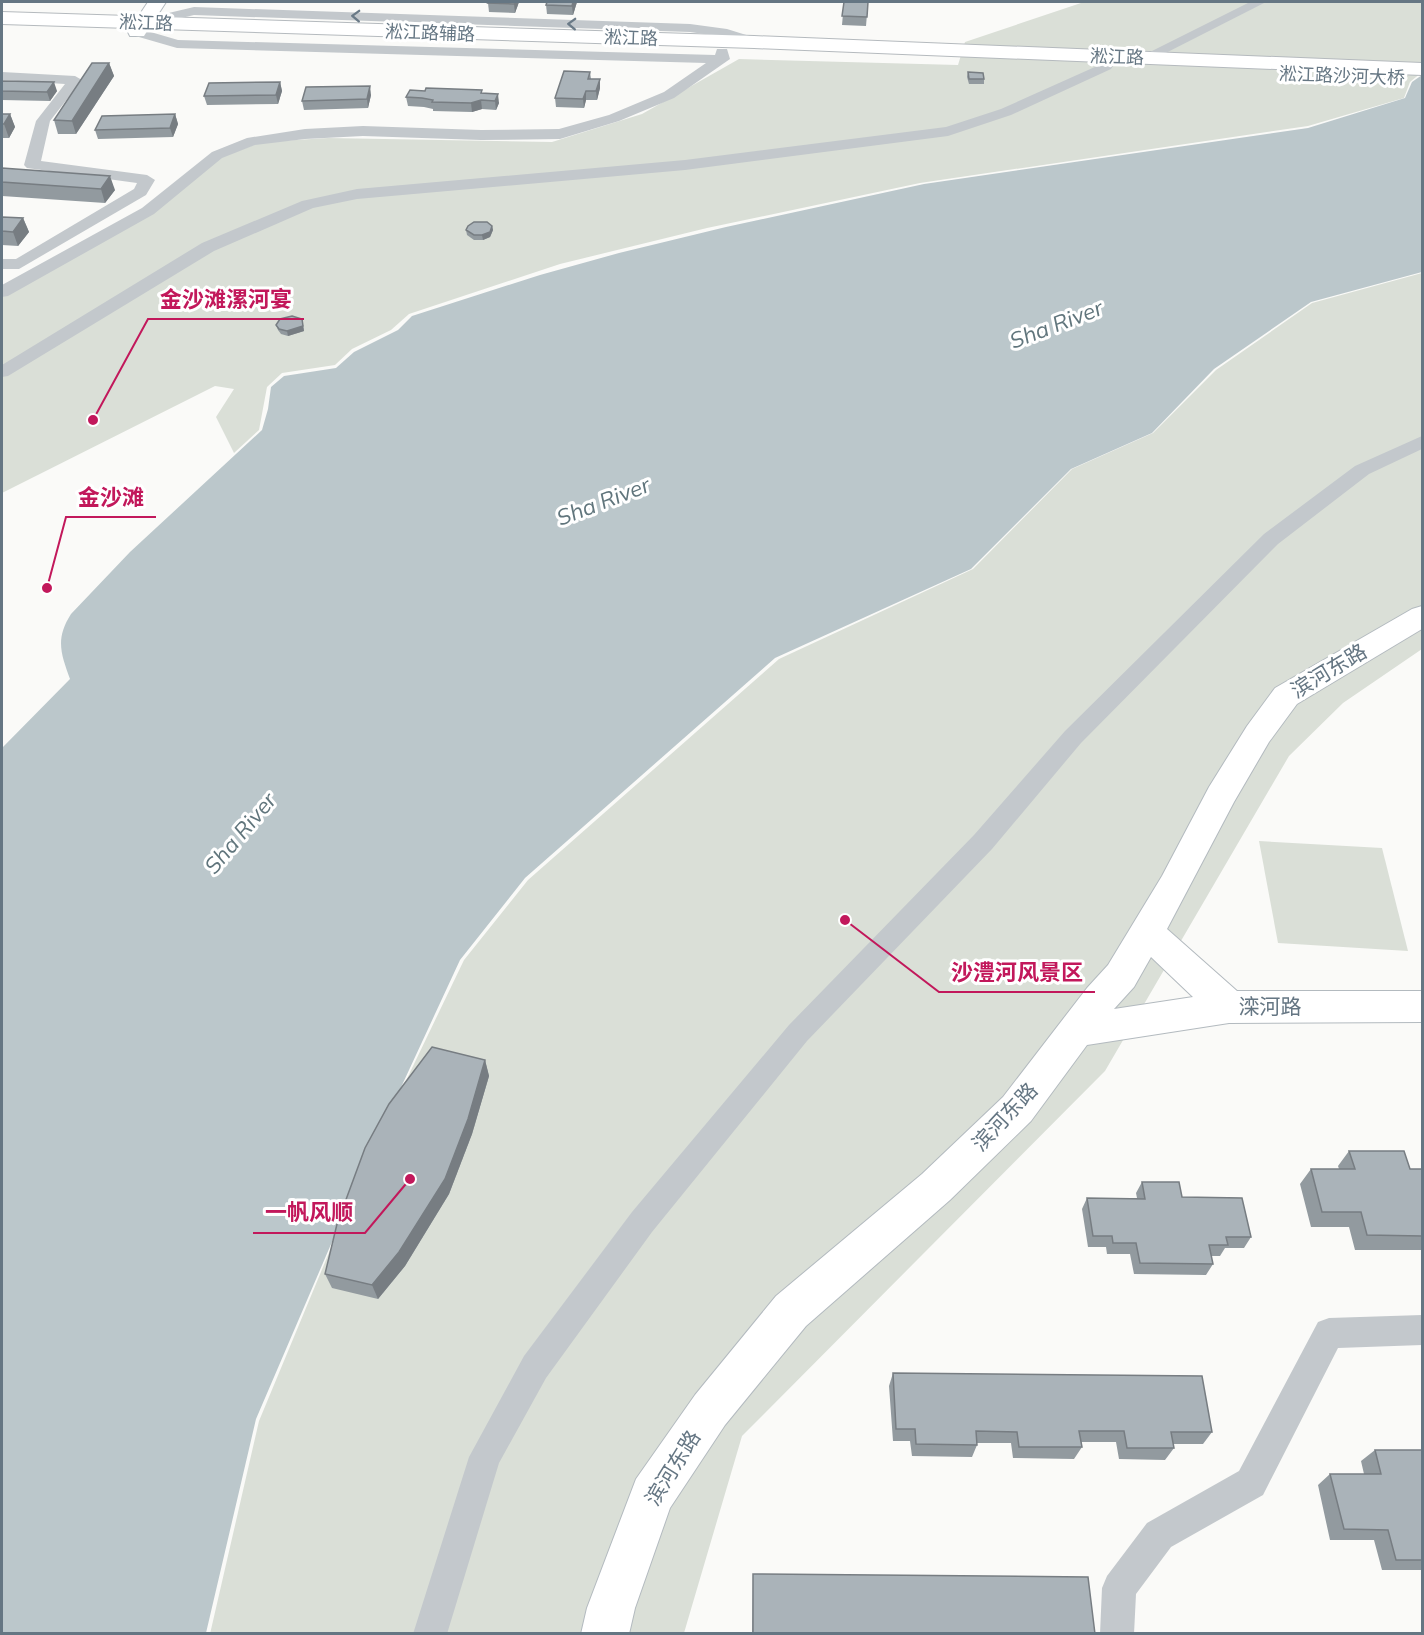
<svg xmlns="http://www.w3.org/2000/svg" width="1424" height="1635" font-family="Mulish,'Noto Sans SC',sans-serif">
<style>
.green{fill:#dadfd7}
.water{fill:#bbc7cb}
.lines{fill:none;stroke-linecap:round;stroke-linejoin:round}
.secondary-casing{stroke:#b3babf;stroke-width:2}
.primary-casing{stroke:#b5babe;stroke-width:2}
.street{fill:#c3c8cc;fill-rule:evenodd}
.secondary{fill:#fff;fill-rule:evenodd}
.primary{fill:#fff;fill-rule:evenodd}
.wall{fill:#929a9f}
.shaded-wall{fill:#777d82}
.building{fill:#aab3b9;stroke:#777d82;stroke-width:1.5}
.oneway{stroke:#6a7a87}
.labels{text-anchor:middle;stroke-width:6;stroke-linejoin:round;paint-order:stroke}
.far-street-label{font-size:18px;fill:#657683;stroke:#fff}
.street-label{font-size:21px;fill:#657683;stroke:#fff}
.water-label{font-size:22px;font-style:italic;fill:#60757c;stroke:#fff}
.leader{fill:none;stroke:#c2185b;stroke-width:2}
.callout-dot{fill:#c2185b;stroke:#fff;stroke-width:2}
.callout-label{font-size:22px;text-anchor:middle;font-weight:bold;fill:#c2185b;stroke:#fff;stroke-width:6;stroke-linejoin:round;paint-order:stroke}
</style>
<rect width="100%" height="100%" fill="#fafaf8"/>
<g class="green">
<path d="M1084,2H1422V72L1410,82L1404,98L1308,126L920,183L707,228L560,264L409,314L391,330L352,349L335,365L282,373L267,387L259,430L234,453L216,417L234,389L215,386L2,493V297L132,224L222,157L262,142L328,138L552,142L642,114L739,59L958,65L965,42Z"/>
<path d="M1422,273V649L1343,703L1289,756L1105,1071L742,1436L684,1633L210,1634L259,1421L365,1166L464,960L528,880L779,659L973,569L1072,469L1153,433L1216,370L1312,303Z"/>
<path d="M1259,841L1382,848L1408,951L1278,943Z"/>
</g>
<path class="water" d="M1422,75V272L1311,302L1214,369L1152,433L1071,469L971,569L775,658L525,878L460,960L365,1165L256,1419L206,1633L2,1634V748L70,679C61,654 55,639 71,614L130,552L262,430L268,409L271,387L284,376L336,368L354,352L398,330L412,316L540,275L619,253L726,227L924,184L1308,128L1405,98L1412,82Z"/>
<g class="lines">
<g class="secondary-casing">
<g id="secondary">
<path d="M148,2H166L144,36H130L128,32Z"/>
<path d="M1422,606V629L1297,704L1269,742L1234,802L1167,929L1237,991H1422V1022L1229,1023L1087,1045L1031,1121L950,1200L806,1326L725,1425L670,1508L635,1608L629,1634H581L587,1608L636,1479L695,1395L776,1296L922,1174L1003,1097L1087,988L1108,965L1162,876L1209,787L1247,726L1275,688L1412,609ZM1151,957L1193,997L1114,1009L1134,987Z"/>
</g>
</g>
<g class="primary-casing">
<path id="primary" d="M2,12L754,36L1422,63V75L754,48L2,24Z"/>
</g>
<g class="street">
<path d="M1250,2H1266L1150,61H1140L1138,58Z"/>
<path d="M194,7L690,24L727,29L759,39L761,42L754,46L725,37L690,32L194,15L144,27L137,23L139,20Z"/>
<path d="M137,28L178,40L715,55L717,49H727L730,59L674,98L619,121L560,139L481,140L363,136L305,139L255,145L222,158L154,214L8,296L2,297V285L142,208L212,152L247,138L305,129L363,126L481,130L559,129L609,115L664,92L706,63L177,48L132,35L130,32Z"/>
<path d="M1106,62L1113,66L1111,69L1011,115L948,136L685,170L357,199L313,208L214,251L8,376L2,377V365L202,243L302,201L357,189L685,160L946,127L1001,109Z"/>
<path d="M2,72L75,76L82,80L50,121L41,161L147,175L155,180L146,195L19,269H2V259H16L134,189L137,183L27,168L24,165L36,121L65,84L2,80Z"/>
<path d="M1422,436V449L1369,474L1278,544L1081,743L992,849L807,1041L652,1232L546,1378L499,1463L447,1634H413L469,1457L524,1356L632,1212L789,1025L974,835L1065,731L1264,534L1355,466Z"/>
<path d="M1422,1315V1345L1338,1348L1263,1495L1171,1547L1136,1594L1134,1634H1100L1102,1588L1107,1576L1147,1523L1239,1471L1318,1322L1329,1318Z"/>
</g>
<use href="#secondary" class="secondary"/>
<use href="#primary" class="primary"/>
</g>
<g class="wall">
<path d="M489,2H519L515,13L489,12L488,3Z"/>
<path d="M547,2H577L573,15L547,14L546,5Z"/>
<path d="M844,2H868L866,26L842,25Z"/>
<path d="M109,63L114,76L76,134H58L54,120Z"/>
<path d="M590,72L591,79H600V88L597,100H586L584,108L556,107L555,98Z"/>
<path d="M968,72L984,79V84H969L967,77Z"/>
<path d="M2,81L57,91L50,101L2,100Z"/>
<path d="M280,82L282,91L278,104L207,105L204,96Z"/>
<path d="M483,93L499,103L496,110L482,109L472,112L433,111V109L424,107L408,106L406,97Z"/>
<path d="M371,95L368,108L304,110L302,101Z"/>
<path d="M2,114H10L15,127L9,138H2Z"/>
<path d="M175,114L178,124L173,137L98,139L95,130Z"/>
<path d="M2,168L115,190L105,203L2,196Z"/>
<path d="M2,217L23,218L29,232L18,246L2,245Z"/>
<path d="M492,226L493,230L490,237L483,240H474L467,235L466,230Z"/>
<path d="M302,319L304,331L288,336L281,334L278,330L276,325Z"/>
<path d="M485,1060L489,1076L472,1134L449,1194L405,1266L378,1299L332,1288L325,1274Z"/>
<path d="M1349,1151L1410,1169H1422V1250H1355L1349,1227H1311L1300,1184L1311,1169H1339L1338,1166Z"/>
<path d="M1142,1182L1182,1197L1251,1237L1244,1248H1225L1220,1256H1211L1213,1264L1206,1275L1134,1274L1130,1254H1107L1106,1247H1088L1082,1209L1087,1198H1137L1136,1193Z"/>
<path d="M893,1373L1212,1432L1203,1444H1173L1174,1448L1165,1460L1119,1459L1116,1442H1081L1082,1447L1074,1459L1013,1458L1011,1443H977V1445L972,1457L912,1456L910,1441H893L889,1386Z"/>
<path d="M1375,1450H1422V1570H1382L1374,1540H1330L1318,1485L1330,1474H1364L1361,1461Z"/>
<path d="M753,1574L1095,1634H752Z"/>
</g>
<g class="shaded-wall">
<path d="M515,2H519L515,13L514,4Z"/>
<path d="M573,2H577L573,15L572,6Z"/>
<path d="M109,63L114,76L76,134L72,121Z"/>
<path d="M600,79V88L597,100L596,91Z"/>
<path d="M54,82L57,91L50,101L47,92Z"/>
<path d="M280,82L282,91L278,104L276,95Z"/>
<path d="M370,86L371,95L368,108L367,99Z"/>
<path d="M586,91V100L584,108L583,99Z"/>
<path d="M498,94L499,103L496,110L495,101Z"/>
<path d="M481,100L482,109L472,112L471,103Z"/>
<path d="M10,114L15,127L9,138L4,124Z"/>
<path d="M175,114L178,124L173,137L170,128Z"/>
<path d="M110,176L115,190L105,203L101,189Z"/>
<path d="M23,218L29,232L18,246L13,232Z"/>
<path d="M492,226L493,230L490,237L483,240L482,235Z"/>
<path d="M302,319L304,331L288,336L287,331Z"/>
<path d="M485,1060L489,1076L472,1134L449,1194L405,1266L378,1299L372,1285Z"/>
</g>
<g class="building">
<path d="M489,2H515L514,4L488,3Z"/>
<path d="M547,2H573L572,6L546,5Z"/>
<path d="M844,2H868L867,17L842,16Z"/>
<path d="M92,63H109L72,121L54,120Z"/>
<path d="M564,71L590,72L588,79H600L596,91H586L583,99L555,98Z"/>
<path d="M968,72L983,73L984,79H969Z"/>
<path d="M2,81L54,82L47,92L2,91Z"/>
<path d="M280,82L276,95L204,96L209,83Z"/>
<path d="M370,86L367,99L302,101L306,87Z"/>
<path d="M426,88L482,90L481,93L498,94L495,101L481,100L471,103L432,102L433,100L422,98L406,97L410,90L425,91Z"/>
<path d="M2,114H10L4,124H2Z"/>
<path d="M175,114L170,128L95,130L102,116Z"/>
<path d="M2,168L110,176L101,189L2,182Z"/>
<path d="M2,217L23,218L13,232L2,231Z"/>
<path d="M474,222H487L492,226L490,232L482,235H474L466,230L468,226Z"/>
<path d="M292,316L302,319L303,326L287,331L279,329L276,325L280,319Z"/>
<path d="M432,1047L485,1060L468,1119L445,1179L399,1252L372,1285L325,1274L337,1224L365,1148L389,1104Z"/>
<path d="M1349,1151H1404L1410,1169H1422V1236L1367,1235L1361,1212H1322L1311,1169H1355Z"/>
<path d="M1142,1182H1179L1182,1197L1242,1198L1251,1237H1226L1228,1245H1209L1213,1264L1140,1263L1136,1243H1113L1112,1236H1093L1087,1198L1145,1199Z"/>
<path d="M893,1373L1202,1376L1212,1432H1171L1174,1448H1127L1124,1431H1079L1082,1447H1019L1017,1432L976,1431L977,1445L916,1444L915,1429H896Z"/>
<path d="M1375,1450H1422V1560H1396L1388,1530L1344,1529L1330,1474H1381Z"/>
<path d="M753,1574L1088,1577L1095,1634H753Z"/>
</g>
<defs><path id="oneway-chevron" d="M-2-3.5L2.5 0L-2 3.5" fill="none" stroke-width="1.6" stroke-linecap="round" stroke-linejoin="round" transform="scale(1.5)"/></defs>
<g class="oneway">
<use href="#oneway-chevron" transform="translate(356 16) rotate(-178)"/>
<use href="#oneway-chevron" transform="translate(572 24) rotate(-178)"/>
</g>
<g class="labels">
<g class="far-street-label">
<text transform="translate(146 23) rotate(2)" y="6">淞江路</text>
<text transform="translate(430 33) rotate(2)" y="6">淞江路辅路</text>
<text transform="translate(631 38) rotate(2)" y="6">淞江路</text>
<text transform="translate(1117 57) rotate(2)" y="6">淞江路</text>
<text transform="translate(1342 76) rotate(2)" y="6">淞江路沙河大桥</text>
</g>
<g class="street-label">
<text transform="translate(1329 671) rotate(-31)" y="7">滨河东路</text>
<text x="1270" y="1014">滦河路</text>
<text transform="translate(1005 1117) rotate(-47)" y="7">滨河东路</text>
<text transform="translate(673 1468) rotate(-58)" y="7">滨河东路</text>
</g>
<g class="water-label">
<text transform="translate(1056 324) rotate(-21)" y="8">Sha River</text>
<text transform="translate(603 501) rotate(-21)" y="8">Sha River</text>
<text transform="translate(240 833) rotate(-50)" y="8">Sha River</text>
</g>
</g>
<path class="leader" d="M93 420L148 319H304M47 588L66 517H156M845 920L939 992H1095M410 1179L365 1233H253"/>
<g class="callout-dot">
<circle cx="93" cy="420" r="6"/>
<circle cx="47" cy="588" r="6"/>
<circle cx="845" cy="920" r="6"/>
<circle cx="410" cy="1179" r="6"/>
</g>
<g class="callout-label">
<text x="226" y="307">金沙滩漯河宴</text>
<text x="111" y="505">金沙滩</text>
<text x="1017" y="980">沙澧河风景区</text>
<text x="309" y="1220">一帆风顺</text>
</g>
<rect width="1424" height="1635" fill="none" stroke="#657683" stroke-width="6"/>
</svg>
